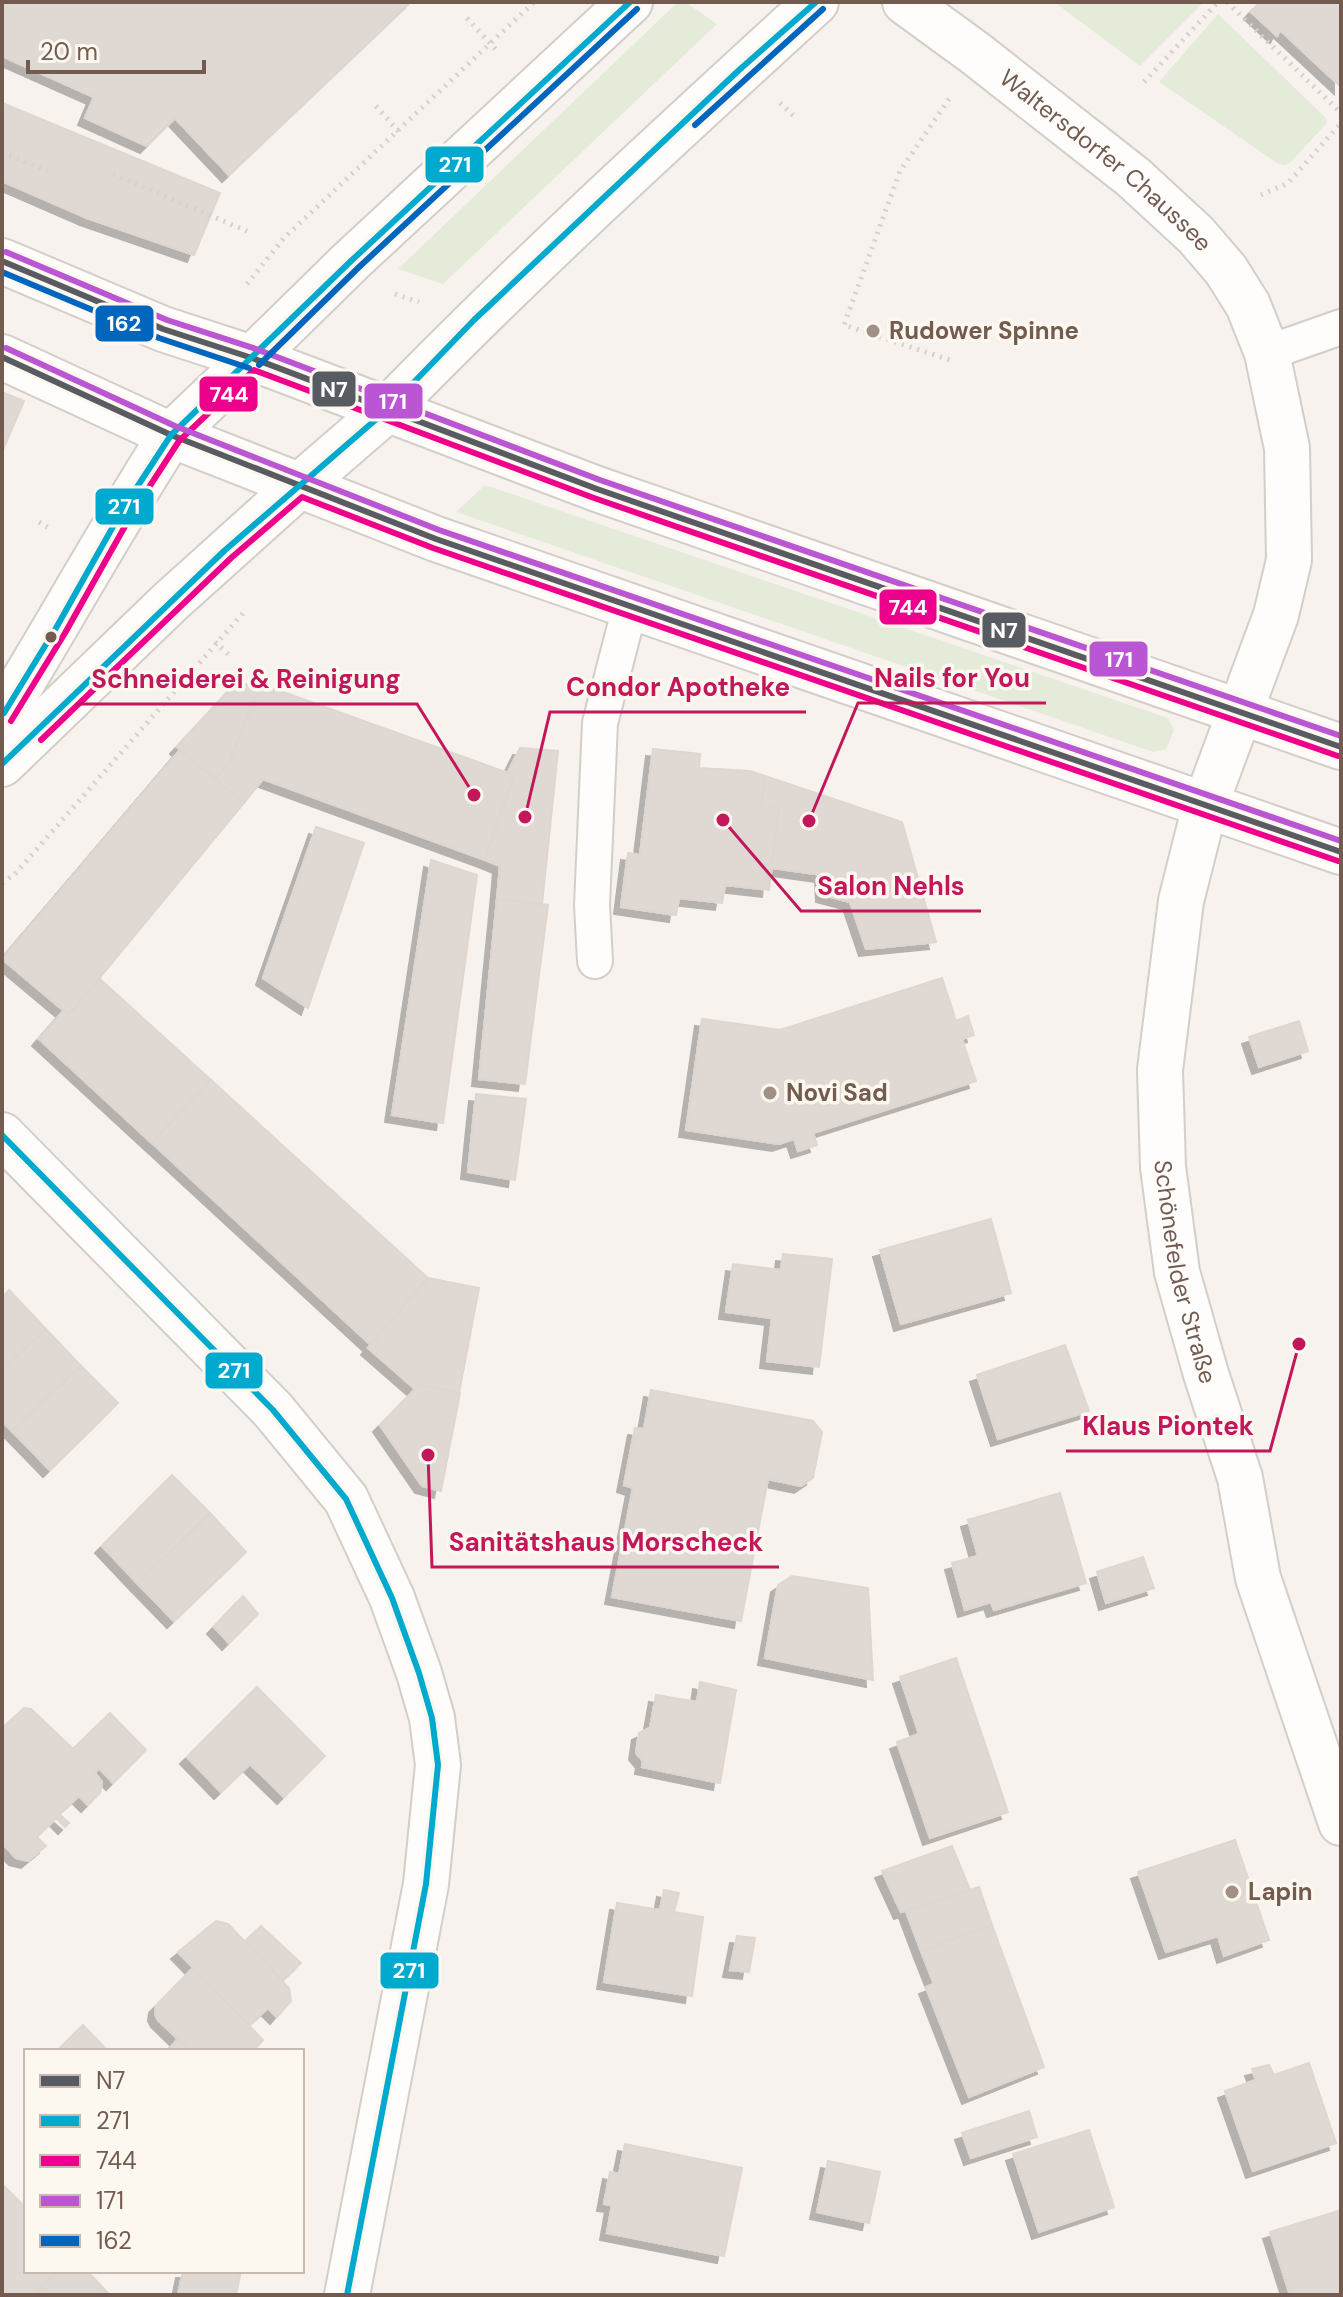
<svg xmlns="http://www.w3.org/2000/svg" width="1343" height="2297" font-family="'DM Sans',sans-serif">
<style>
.green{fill:#e4ecd9}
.building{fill:#e0d8d3;stroke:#dfd6d0;stroke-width:2;filter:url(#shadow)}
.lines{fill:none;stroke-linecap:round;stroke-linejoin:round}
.service-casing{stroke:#d4cec8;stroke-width:38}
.minor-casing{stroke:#d4cec8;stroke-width:48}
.tertiary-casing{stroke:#d4cec8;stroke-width:48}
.secondary-casing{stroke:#d5cec8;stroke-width:48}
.path{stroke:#d7d0cc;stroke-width:5;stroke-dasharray:2 6;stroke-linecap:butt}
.service{stroke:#fefdfc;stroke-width:34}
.minor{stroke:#fefdfc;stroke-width:44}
.tertiary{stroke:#fefdfc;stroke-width:44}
.secondary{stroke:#fefdfc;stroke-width:44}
.bus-1-casing{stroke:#fdf8ef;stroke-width:12}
.bus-2-casing{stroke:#fdf8ef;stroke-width:12}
.bus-3-casing{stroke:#fdf8ef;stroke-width:12}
.bus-4-casing{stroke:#fdf8ef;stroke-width:12}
.bus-5-casing{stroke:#fdf8ef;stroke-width:12}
.bus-1{stroke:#595b62;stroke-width:6}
.bus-2{stroke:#00a9ce;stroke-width:6}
.bus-3{stroke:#ec008c;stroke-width:6}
.bus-4{stroke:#ba55d3;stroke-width:6}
.bus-5{stroke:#0065bd;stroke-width:6}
.poi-dot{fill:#a19086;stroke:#fdf8ef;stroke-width:3}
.bus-dot{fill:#735b4f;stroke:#fdf8ef;stroke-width:3}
.labels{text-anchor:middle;stroke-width:7;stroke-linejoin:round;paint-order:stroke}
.street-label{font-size:24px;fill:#735b4f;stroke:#fdf8ef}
.poi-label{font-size:24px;font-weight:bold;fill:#735b4f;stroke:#fdf8ef;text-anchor:start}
.leader{fill:none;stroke:#c2185b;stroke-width:3}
.callout-dot{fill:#c2185b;stroke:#fdf8ef;stroke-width:3}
.callout-label{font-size:26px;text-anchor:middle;font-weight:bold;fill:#c2185b;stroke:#fdf8ef;stroke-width:7;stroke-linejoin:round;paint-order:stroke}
.line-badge{stroke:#fdf8ef;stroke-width:3}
.badge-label{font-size:22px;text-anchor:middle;font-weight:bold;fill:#fff}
</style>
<defs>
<filter id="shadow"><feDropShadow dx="-7" dy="7" stdDeviation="0" flood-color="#0004"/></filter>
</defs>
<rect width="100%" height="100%" fill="#f7f2ed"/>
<g class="green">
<path d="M678,2H685L717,24L443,284L398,269Z"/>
<path d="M1054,2H1204L1140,66Z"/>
<path d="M1218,14L1326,118L1327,123L1290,163L1284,165L1277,163L1159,82Z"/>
<path d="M485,485L1168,718L1174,730L1166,749L1153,752L456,512Z"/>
</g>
<g class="building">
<path d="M2,2H411L229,175L175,118L147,146L85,118L94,97L2,56Z"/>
<path d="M1260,2H1341V87L1280,30L1277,36L1251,12Z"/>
<path d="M2,103L220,193L194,255L87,218L2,181Z"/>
<path d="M2,392L24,401L2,452Z"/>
<path d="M238,681L259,689L229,763L215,780L177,747Z"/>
<path d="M261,684L514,775L485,860L263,779L244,803L215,780L229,763Z"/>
<path d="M520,748L558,751L542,904L497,899L500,866L485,860L514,775L508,772Z"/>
<path d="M653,749L700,754L699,768L750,771L765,776L761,806L779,807L769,890L725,885L722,903L679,898L676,915L621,907L628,853L640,855Z"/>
<path d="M180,750L244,803L69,1015L2,959Z"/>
<path d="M765,776L902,822L936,942L866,949L850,902L823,895L822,875L772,868L779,807L761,806Z"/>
<path d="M316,827L364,843L308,1008L263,978Z"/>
<path d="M431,860L477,875L443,1123L392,1115Z"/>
<path d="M497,899L548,905L525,1084L479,1079Z"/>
<path d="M942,978L956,1021L968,1016L974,1035L962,1039L976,1081L813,1133L817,1145L798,1151L794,1139L779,1144L686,1130L702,1019L780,1030Z"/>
<path d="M100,979L211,1080L152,1143L39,1039L63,1011L69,1015Z"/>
<path d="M1299,1021L1308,1051L1259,1067L1249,1037Z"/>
<path d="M211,1080L428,1278L370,1344L152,1143Z"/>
<path d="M476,1094L526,1099L515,1180L468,1172Z"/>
<path d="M991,1219L1011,1293L901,1324L880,1250Z"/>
<path d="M783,1254L832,1259L819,1367L767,1361L772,1318L726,1312L733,1264L781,1270Z"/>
<path d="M428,1278L479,1288L459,1393L419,1385L415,1389L368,1348Z"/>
<path d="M9,1290L46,1329L2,1371V1298Z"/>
<path d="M46,1329L81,1366L12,1431L2,1421V1371Z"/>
<path d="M1065,1345L1089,1411L998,1439L977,1375Z"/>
<path d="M81,1366L118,1403L50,1470L12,1431Z"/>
<path d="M419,1385L460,1393L441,1491L422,1486L380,1425Z"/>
<path d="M651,1390L813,1421L822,1432L813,1478L801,1486L768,1479L741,1621L612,1597L633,1488L624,1485L635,1428L644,1429Z"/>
<path d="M172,1475L210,1513L138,1584L102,1546Z"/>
<path d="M1060,1493L1086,1583L994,1610L991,1602L965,1610L952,1563L978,1556L968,1520Z"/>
<path d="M210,1513L246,1552L174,1621L138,1584Z"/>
<path d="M1143,1557L1154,1588L1106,1603L1097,1572Z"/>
<path d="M792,1576L868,1588L873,1680L765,1658L778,1585Z"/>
<path d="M243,1596L258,1614L229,1643L214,1627Z"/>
<path d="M956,1658L1008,1812L930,1838L897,1742L919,1734L900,1677Z"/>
<path d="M700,1682L736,1690L720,1783L642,1767L643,1761L636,1753L639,1733L650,1728L656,1695L697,1702Z"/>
<path d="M257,1687L325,1756L284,1797L250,1764L221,1792L187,1757Z"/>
<path d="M24,1708L31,1709L73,1749L110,1713L146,1750L113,1783L99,1768L95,1773L102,1782L100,1793L88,1805L79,1796L59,1814L69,1823L65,1827L56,1818L37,1837L46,1846L28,1861L16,1858L2,1843V1728Z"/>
<path d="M1235,1840L1269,1940L1224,1956L1218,1936L1166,1952L1138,1872Z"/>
<path d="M952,1846L970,1890L901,1912L882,1871Z"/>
<path d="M979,1887L992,1925L921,1951L906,1911Z"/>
<path d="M664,1890L679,1893L674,1912L703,1917L692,1996L604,1982L617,1903L660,1910Z"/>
<path d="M216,1921L228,1924L289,1988L291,2001L277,2017L268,2008L249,2025L178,1952Z"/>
<path d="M992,1925L1044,2067L969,2097L926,1987L934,1984L921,1951Z"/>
<path d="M261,1926L301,1963L283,1980L245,1941Z"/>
<path d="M737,1936L755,1938L749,1972L730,1970Z"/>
<path d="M193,1968L263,2040L253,2051H190L158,2020L155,2014L156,2006Z"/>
<path d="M83,2025L108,2051H57Z"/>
<path d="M178,2039L190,2051H167Z"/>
<path d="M1309,2063L1336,2143L1253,2171L1225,2091L1256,2080L1252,2069L1269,2065L1274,2075Z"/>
<path d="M1029,2111L1037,2137L971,2158L962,2133Z"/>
<path d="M1089,2130L1114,2207L1039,2232L1013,2154Z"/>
<path d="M625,2144L742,2168L724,2256L607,2233L612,2205L604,2204L610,2172L619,2174Z"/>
<path d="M828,2161L880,2172L869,2223L817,2212Z"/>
<path d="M2,2184L26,2208V2271H58L33,2295H2Z"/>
<path d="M1341,2210V2295H1290L1270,2232Z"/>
<path d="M58,2271H87L110,2295H35Z"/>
<path d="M183,2271H241L236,2295H178Z"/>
</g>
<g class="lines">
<g class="service-casing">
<g id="service">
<path d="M1267,353L1341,327"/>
<path d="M595,961L592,905L600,723L630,607"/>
</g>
</g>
<g class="minor-casing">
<g id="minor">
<path id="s1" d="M905,2L975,53L1133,177L1196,235L1226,270L1248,305L1267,353L1287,448L1289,560L1276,615L1205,806L1181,901L1160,1070L1163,1167L1177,1272L1206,1374L1240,1478L1258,1578L1341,1823"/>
</g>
</g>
<g class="tertiary-casing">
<g id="tertiary">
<path d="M252,358L351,261L630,2"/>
<path d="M388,409C525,268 671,135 816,2"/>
<path d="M2,716C59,623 112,527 171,435"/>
<path d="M2,764L170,602L300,485"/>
<path d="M2,1135L273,1410L346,1499L392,1598L419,1673L432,1718L438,1765L426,1884L347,2295"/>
</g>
</g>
<g class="secondary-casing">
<g id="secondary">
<path d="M2,261L163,329L252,358L597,489L1341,747"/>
<path d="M2,357L171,435L436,539L1341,852"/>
<path d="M171,435L252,358"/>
<path d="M300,485L388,409"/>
</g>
</g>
<g class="path">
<path d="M1227,2L1341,113"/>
<path d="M467,18L499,53"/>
<path d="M1144,82L1218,2"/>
<path d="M949,99L900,171L844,325L950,360"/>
<path d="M780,103L797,119"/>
<path d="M376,106L399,132"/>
<path d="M2,152L47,171"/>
<path d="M113,174L247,231"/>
<path d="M1261,195L1288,183L1341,123"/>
<path d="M247,284L284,238L534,2"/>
<path d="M395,294L419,302"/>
<path d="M39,522L52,530"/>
<path d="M215,642L229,655"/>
<path d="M2,883L15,874L243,613"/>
</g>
<use href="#service" class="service"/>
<use href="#minor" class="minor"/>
<use href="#tertiary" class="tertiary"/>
<use href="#secondary" class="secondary"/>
<g class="bus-1-casing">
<g id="bus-1">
<path d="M2,261L163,329L252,358L597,489L1341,747"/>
<path d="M2,357L171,435L436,539L1341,852"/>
</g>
</g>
<g class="bus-2-casing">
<g id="bus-2">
<path d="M4,713L56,628L124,507L171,435L351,261L630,2"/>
<path d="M2,764L224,551L388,409L474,320L738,71L816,2"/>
<path d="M2,1135L273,1410L346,1499L392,1598L419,1673L432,1718L438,1765L426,1884L347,2295"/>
</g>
</g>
<g class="bus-3-casing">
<g id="bus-3">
<path d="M11,721L65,633L133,512L179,441L254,370L594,498L1338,756"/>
<path d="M41,740L231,558L302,497L433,548L1338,861"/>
</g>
</g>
<g class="bus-4-casing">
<g id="bus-4">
<path d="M6,252L167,320L256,349L600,480L1341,736"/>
<path d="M6,348L175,426L439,530L1341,841"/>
</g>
</g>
<g class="bus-5-casing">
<g id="bus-5">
<path d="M695,125L823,9"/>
<path d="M2,272L159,338L249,368"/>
<path d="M259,365L358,268L637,9"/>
</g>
</g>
<use href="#bus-1" class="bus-1"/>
<use href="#bus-2" class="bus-2"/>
<use href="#bus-3" class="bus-3"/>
<use href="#bus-4" class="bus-4"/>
<use href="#bus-5" class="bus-5"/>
</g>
<g class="poi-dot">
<circle cx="873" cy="331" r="8"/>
<circle cx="770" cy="1093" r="8"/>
<circle cx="1232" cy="1892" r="8"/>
</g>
<circle class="bus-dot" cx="51" cy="637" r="7"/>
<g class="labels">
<g class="street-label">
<text dy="8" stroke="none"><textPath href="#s1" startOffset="256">Waltersdorfer Chaussee</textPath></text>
<text dy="8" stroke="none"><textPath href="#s1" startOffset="1454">Schönefelder Straße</textPath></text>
</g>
<g class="poi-label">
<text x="889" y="339">Rudower Spinne</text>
<text x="786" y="1101">Novi Sad</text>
<text x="1248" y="1900">Lapin</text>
</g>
</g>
<path class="leader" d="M809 821L858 703H1046M474 795L417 704H76M525 817L550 712H806M723 820L801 911H981M1299 1344L1270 1451H1066M428 1455L432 1567H779"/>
<g class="callout-dot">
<circle cx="809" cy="821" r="8"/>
<circle cx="474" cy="795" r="8"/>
<circle cx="525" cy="817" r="8"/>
<circle cx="723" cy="820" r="8"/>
<circle cx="1299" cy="1344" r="8"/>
<circle cx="428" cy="1455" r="8"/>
</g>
<g class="callout-label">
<text x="952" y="687">Nails for You</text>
<text x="246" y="688">Schneiderei &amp; Reinigung</text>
<text x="678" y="696">Condor Apotheke</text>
<text x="891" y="895">Salon Nehls</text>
<text x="1168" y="1435">Klaus Piontek</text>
<text x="606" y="1551">Sanitätshaus Morscheck</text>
</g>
<g class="line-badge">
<rect x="424" y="145" width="61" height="39" rx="8" fill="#00a9ce"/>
<rect x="94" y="304" width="61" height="39" rx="8" fill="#0065bd"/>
<rect x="311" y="370" width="46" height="38" rx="8" fill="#595b62"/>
<rect x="198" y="375" width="61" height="38" rx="8" fill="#ec008c"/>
<rect x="363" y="382" width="61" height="38" rx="8" fill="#ba55d3"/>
<rect x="94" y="487" width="61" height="39" rx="8" fill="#00a9ce"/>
<rect x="878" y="588" width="60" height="38" rx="8" fill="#ec008c"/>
<rect x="981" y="611" width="46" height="38" rx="8" fill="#595b62"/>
<rect x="1088" y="640" width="61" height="38" rx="8" fill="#ba55d3"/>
<rect x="204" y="1351" width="60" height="39" rx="8" fill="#00a9ce"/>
<rect x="379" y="1951" width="61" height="39" rx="8" fill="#00a9ce"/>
</g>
<g class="badge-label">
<text x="455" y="172">271</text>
<text x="124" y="331">162</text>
<text x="334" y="397">N7</text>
<text x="229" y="402">744</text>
<text x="393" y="409">171</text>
<text x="124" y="514">271</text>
<text x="908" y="615">744</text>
<text x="1004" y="638">N7</text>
<text x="1119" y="667">171</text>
<text x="234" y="1378">271</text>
<text x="409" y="1978">271</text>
</g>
<rect width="1343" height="2297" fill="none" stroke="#735b4f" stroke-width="8"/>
<rect x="24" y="2049" width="280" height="224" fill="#fdf8ef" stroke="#c6b9af" stroke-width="2"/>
<rect x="40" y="2075" width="40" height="12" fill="#595b62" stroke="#c6b9af" stroke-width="2"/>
<text x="96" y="2089" font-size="24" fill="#735b4f">N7</text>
<rect x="40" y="2115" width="40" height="12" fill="#00a9ce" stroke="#c6b9af" stroke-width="2"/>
<text x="96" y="2129" font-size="24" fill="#735b4f">271</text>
<rect x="40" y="2155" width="40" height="12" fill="#ec008c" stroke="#c6b9af" stroke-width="2"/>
<text x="96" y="2169" font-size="24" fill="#735b4f">744</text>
<rect x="40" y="2195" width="40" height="12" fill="#ba55d3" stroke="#c6b9af" stroke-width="2"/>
<text x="96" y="2209" font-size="24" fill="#735b4f">171</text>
<rect x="40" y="2235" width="40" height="12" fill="#0065bd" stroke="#c6b9af" stroke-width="2"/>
<text x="96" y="2249" font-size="24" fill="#735b4f">162</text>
<path d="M28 60v12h176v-12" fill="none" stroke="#735b4f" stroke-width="4"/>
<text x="40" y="60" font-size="24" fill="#735b4f" stroke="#fdf8ef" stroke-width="6" paint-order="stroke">20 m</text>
</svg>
